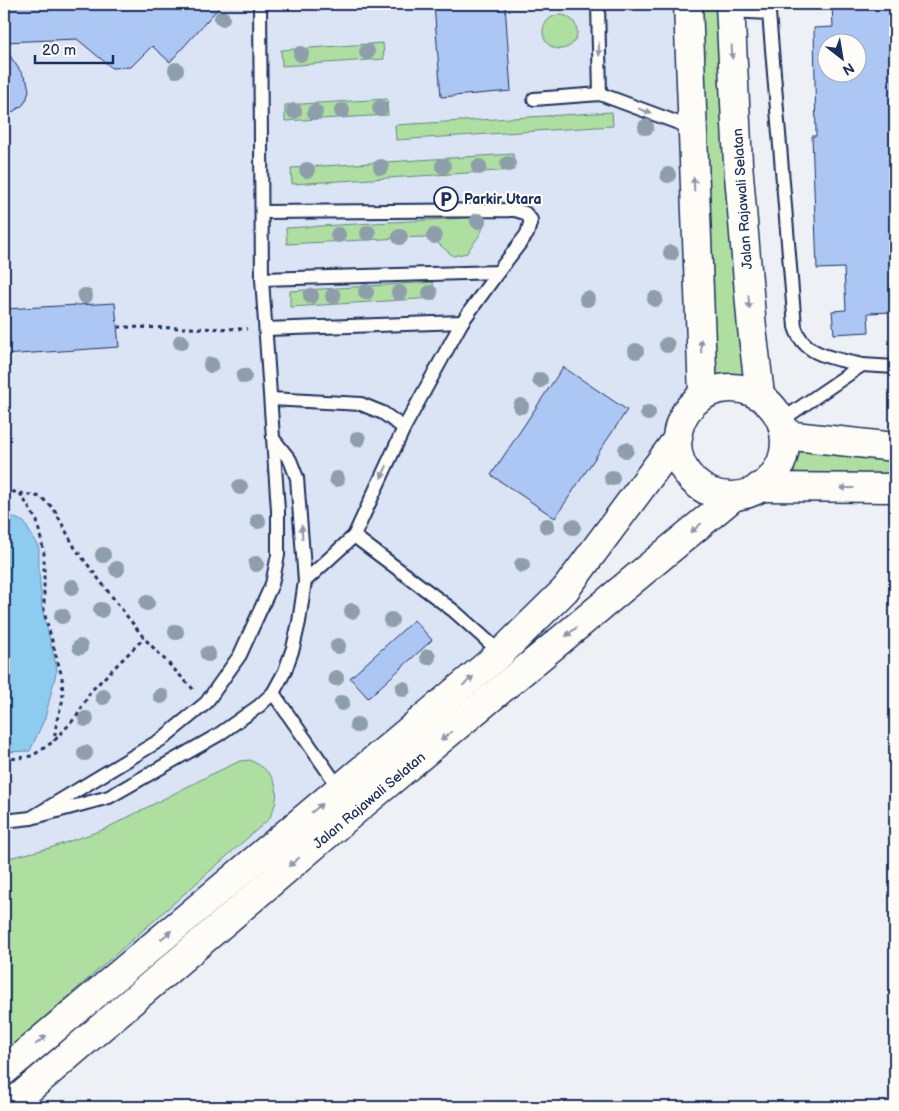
<svg xmlns="http://www.w3.org/2000/svg" width="899" height="1111" font-family="'Balsamiq Sans',sans-serif">
<style>
.built{fill:#dae4f5}
.green{fill:#aedfa0;stroke:#64877f}
.water{fill:#8eccef;stroke:#608db5}
.building{fill:#adc7f4;stroke:#1b2f5e;fill-rule:evenodd}
.lines{fill:none;stroke-linecap:round;stroke-linejoin:round}
.service-casing{stroke:#1b2f5e;stroke-width:16}
.tertiary-casing{stroke:#1b2f5e;stroke-width:31}
.secondary-casing{stroke:#1b2f5e;stroke-width:31}
.path{stroke:#1b2f5e;stroke-width:3;stroke-dasharray:4 4;stroke-linecap:butt}
.service{stroke:#fdfcf7;stroke-width:12}
.tertiary{stroke:#fdfcf7;stroke-width:28}
.secondary{stroke:#fdfcf7;stroke-width:28}
.tree{fill:#8e9eab}
.oneway{fill:#8c96aa}
.labels{text-anchor:middle;stroke-width:4.5;stroke-linejoin:round;paint-order:stroke}
.poi-label{font-size:14px;font-weight:bold;fill:#1b2f5e;stroke:#fdfcf7;text-anchor:start}
.street-label{font-size:14px;fill:#1b2f5e;stroke:#fdfcf7}
</style>
<rect width="100%" height="100%" fill="#edf1f6"/>
<filter id="ink" filterUnits="userSpaceOnUse"><feTurbulence type="fractalNoise" baseFrequency=".02" numOctaves="2"/><feDisplacementMap in="SourceGraphic" scale="10" xChannelSelector="R" yChannelSelector="G"/><feConvolveMatrix kernelMatrix="1 2 1 2 8 2 1 2 1" color-interpolation-filters="sRGB"/></filter>
<g filter="url(#ink)">
<path class="built" d="M4,4H688L700,400L684,417L678,438L565,590L4,1067Z"/>
<g class="green">
<path d="M688,4H732L757,396C732,388 724,388 700,400Z"/>
<circle cx="560" cy="32" r="17"/>
<path d="M383,43L384,59L282,66L281,50Z"/>
<path d="M387,99L388,115L285,121V105Z"/>
<path d="M612,112L613,126L396,140L395,125Z"/>
<path d="M513,154L514,170L292,184L291,168Z"/>
<path d="M481,217C489,229 473,242 467,253L453,256L434,240L422,237L287,244L286,228Z"/>
<path d="M433,282L434,298L290,307V291Z"/>
<path d="M785,435L895,441V489L760,487L781,462Z"/>
<path d="M250,760C278,773 283,793 269,819L4,1053V859L50,848L105,829L212,774L240,761Z"/>
</g>
<path class="water" d="M4,513L24,522L39,548V569L42,608L57,669L45,718L30,751L4,752Z"/>
<g class="building">
<path d="M4,4H222L170,62L152,46L131,67L112,68L77,39L4,42Z"/>
<path d="M434,4H505L511,91L441,97Z"/>
<path d="M832,4H895V312L868,313L869,332L834,334L832,311L846,310L844,268L817,269L812,136H816L814,28L833,27ZM826,42H856V72H826Z"/>
<path d="M4,47L27,81L29,90L27,98L23,105L4,118Z"/>
<path d="M115,303L119,347L4,355V309Z"/>
<path d="M563,367L627,410L555,518L491,475Z"/>
<path d="M414,620L432,640L368,698L350,678Z"/>
</g>
<g class="lines">
<g class="service-casing">
<g id="service">
<path d="M598,4L600,94"/>
<path d="M730,11L769,13L795,327C804,357 835,358 862,365L782,420"/>
<path d="M534,99L600,94L692,128"/>
<path d="M262,212L515,210L525,213L531,220L527,234L498,272L262,279"/>
<path d="M266,329L462,322L498,272"/>
<path d="M862,365L895,367"/>
<path d="M271,399L361,404L383,413L404,428"/>
<path d="M354,536L454,611L501,653"/>
<path d="M305,581L354,536L404,428L462,322"/>
<path d="M273,693L340,789"/>
<path d="M31,818L162,739L206,703L240,655L272,584L278,555V510L262,279L260,4"/>
<path d="M4,821L31,818L109,797L218,735L259,706L273,693L285,671L293,648L299,622L305,581L297,478L290,460L275,441"/>
</g>
</g>
<g class="tertiary-casing">
<g id="tertiary">
<path d="M785,435L895,447"/>
<path d="M759,487L895,488"/>
</g>
</g>
<g class="secondary-casing">
<g id="secondary">
<path d="M688,4L703,395"/>
<path d="M730,4L738,163L752,328L760,395"/>
<circle cx="731" cy="442" r="54"/>
<path d="M4,1071L501,653L565,590L678,438"/>
<path d="M8,1107L357,809L733,497"/>
</g>
</g>
<g class="path">
<path d="M118,327L247,329"/>
<path d="M4,490L41,497L54,509L75,548L123,611L144,638L193,689"/>
<path d="M20,493L37,521L44,553V612L62,677L63,699L57,720L54,741"/>
<path d="M4,760L32,756L54,741L77,716L91,691L144,638"/>
</g>
<use href="#service" class="service"/>
<use href="#tertiary" class="tertiary"/>
<use href="#secondary" class="secondary"/>
</g>
<g class="tree">
<circle cx="222" cy="18" r="8"/>
<circle cx="367" cy="52" r="8"/>
<circle cx="301" cy="54" r="8"/>
<circle cx="176" cy="70" r="8"/>
<circle cx="380" cy="108" r="8"/>
<circle cx="294" cy="111" r="8"/>
<circle cx="342" cy="111" r="8"/>
<circle cx="315" cy="112" r="8"/>
<circle cx="646" cy="127" r="8"/>
<circle cx="508" cy="164" r="8"/>
<circle cx="443" cy="166" r="8"/>
<circle cx="381" cy="167" r="8"/>
<circle cx="479" cy="167" r="8"/>
<circle cx="307" cy="170" r="8"/>
<circle cx="668" cy="175" r="8"/>
<circle cx="478" cy="221" r="8"/>
<circle cx="368" cy="233" r="8"/>
<circle cx="338" cy="235" r="8"/>
<circle cx="434" cy="236" r="8"/>
<circle cx="400" cy="237" r="8"/>
<circle cx="671" cy="253" r="8"/>
<circle cx="366" cy="292" r="8"/>
<circle cx="399" cy="293" r="8"/>
<circle cx="430" cy="293" r="8"/>
<circle cx="85" cy="296" r="8"/>
<circle cx="311" cy="296" r="8"/>
<circle cx="333" cy="296" r="8"/>
<circle cx="587" cy="299" r="8"/>
<circle cx="655" cy="299" r="8"/>
<circle cx="181" cy="342" r="8"/>
<circle cx="667" cy="345" r="8"/>
<circle cx="636" cy="351" r="8"/>
<circle cx="211" cy="365" r="8"/>
<circle cx="244" cy="376" r="8"/>
<circle cx="540" cy="380" r="8"/>
<circle cx="521" cy="406" r="8"/>
<circle cx="648" cy="413" r="8"/>
<circle cx="358" cy="439" r="8"/>
<circle cx="626" cy="450" r="8"/>
<circle cx="612" cy="478" r="8"/>
<circle cx="337" cy="479" r="8"/>
<circle cx="240" cy="487" r="8"/>
<circle cx="258" cy="521" r="8"/>
<circle cx="547" cy="526" r="8"/>
<circle cx="573" cy="527" r="8"/>
<circle cx="103" cy="555" r="8"/>
<circle cx="256" cy="564" r="8"/>
<circle cx="522" cy="565" r="8"/>
<circle cx="117" cy="569" r="8"/>
<circle cx="72" cy="587" r="8"/>
<circle cx="147" cy="603" r="8"/>
<circle cx="101" cy="610" r="8"/>
<circle cx="352" cy="611" r="8"/>
<circle cx="62" cy="616" r="8"/>
<circle cx="391" cy="620" r="8"/>
<circle cx="176" cy="632" r="8"/>
<circle cx="338" cy="646" r="8"/>
<circle cx="80" cy="647" r="8"/>
<circle cx="208" cy="654" r="8"/>
<circle cx="428" cy="657" r="8"/>
<circle cx="336" cy="678" r="8"/>
<circle cx="403" cy="689" r="8"/>
<circle cx="161" cy="696" r="8"/>
<circle cx="103" cy="697" r="8"/>
<circle cx="342" cy="703" r="8"/>
<circle cx="86" cy="719" r="8"/>
<circle cx="357" cy="725" r="8"/>
<circle cx="85" cy="753" r="8"/>
</g>
<defs><path id="oneway-solid" d="M-6-.8H1V-3.2L6.5 0L1 3.2V.8H-6Z" transform="scale(1.25)"/></defs>
<g class="oneway">
<use href="#oneway-solid" transform="translate(599 49) rotate(89)"/>
<use href="#oneway-solid" transform="translate(732 52) rotate(87)"/>
<use href="#oneway-solid" transform="translate(645 111) rotate(21)"/>
<use href="#oneway-solid" transform="translate(694 184) rotate(-92)"/>
<use href="#oneway-solid" transform="translate(749 302) rotate(85)"/>
<use href="#oneway-solid" transform="translate(701 346) rotate(-92)"/>
<use href="#oneway-solid" transform="translate(384 472) rotate(115)"/>
<use href="#oneway-solid" transform="translate(847 488) rotate(-180)"/>
<use href="#oneway-solid" transform="translate(696 528) rotate(140)"/>
<use href="#oneway-solid" transform="translate(302 532) rotate(-94)"/>
<use href="#oneway-solid" transform="translate(571 632) rotate(140)"/>
<use href="#oneway-solid" transform="translate(468 681) rotate(-40)"/>
<use href="#oneway-solid" transform="translate(446 736) rotate(140)"/>
<use href="#oneway-solid" transform="translate(317 808) rotate(-40)"/>
<use href="#oneway-solid" transform="translate(294 862) rotate(140)"/>
<use href="#oneway-solid" transform="translate(166 935) rotate(-40)"/>
<use href="#oneway-solid" transform="translate(41 1040) rotate(-40)"/>
</g>
</g>
<defs>
<g id="parking-ring" transform="scale(1.25)"><circle r="9.5" fill="#fdfcf7" stroke="#1b2f5e" stroke-width="1.5"/><path d="M-3.5-5.5H1a3.5 3.5 0 0 1 0 7H-1V5.5H-3.5ZM-1-3.4V-.6H.8a1.4 1.4 0 0 0 0-2.8Z" fill="#1b2f5e"/></g>
</defs>
<g fill-rule="evenodd">
<use href="#parking-ring" x="446" y="199"/>
</g>
<g class="labels">
<g class="poi-label">
<text x="464" y="204">Parkir Utara</text>
</g>
<g class="street-label">
<text transform="translate(742 199) rotate(-94)" y="5">Jalan Rajawali Selatan</text>
<text transform="translate(369 800) rotate(-40)" y="5">Jalan Rajawali Selatan</text>
</g>
</g>
<rect width="899" height="1111" fill="none" stroke="#fdfcf7" stroke-width="20"/>
<rect x="10" y="10" width="879" height="1091" fill="none" stroke="#1b2f5e" stroke-width="2" filter="url(#ink)"/>
<g transform="translate(842 58) rotate(149)"><circle r="24" fill="#fdfcf7" stroke="#a3aaba"/>
<path d="M0-4L9 19L0 12L-9 19Z" fill="#1b2f5e"/>
<text y="-8" font-size="14" font-weight="bold" text-anchor="middle" fill="#1b2f5e">N</text>
</g>
<path d="M35 55v8h78v-8" fill="none" stroke="#1b2f5e" stroke-width="2.5"/>
<text x="42" y="55" font-size="15" fill="#1b2f5e" stroke="#fdfcf7" stroke-width="4" paint-order="stroke">20 m</text>
</svg>
